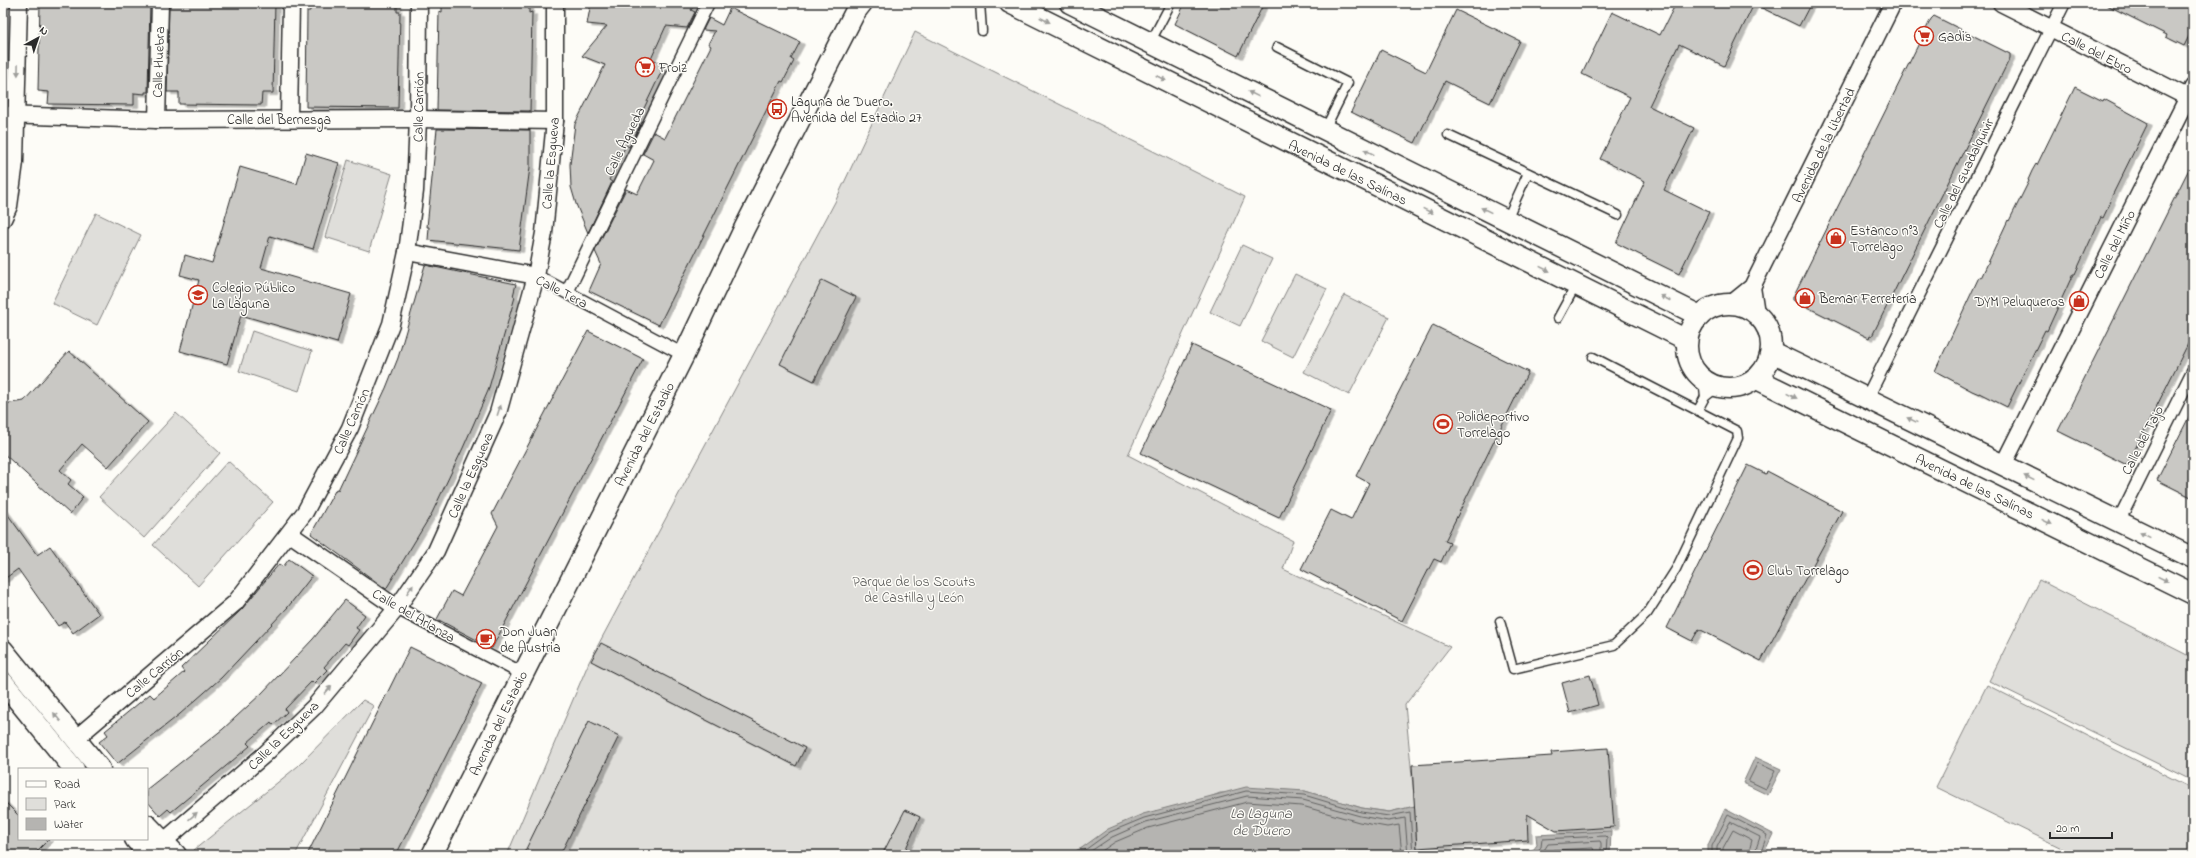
<svg xmlns="http://www.w3.org/2000/svg" width="2196" height="858" font-family="'Indie Flower',sans-serif">
<style>
.green{fill:#dfdeda;stroke:#858482}
.water{fill:#b5b4b1;stroke:#7e7d7b}
.lines{fill:none;stroke-linecap:round;stroke-linejoin:round}
.shore{stroke:#626261;stroke-width:1}
.building{fill:#c9c8c4;stroke:#2b2b2b;filter:url(#shadow)}
.service-casing{stroke:#2b2b2b;stroke-width:11}
.pedestrian-casing{stroke:#2b2b2b;stroke-width:15}
.minor-casing{stroke:#2b2b2b;stroke-width:19}
.tertiary-casing{stroke:#2b2b2b;stroke-width:23}
.service{stroke:#fdfcf7;stroke-width:8}
.pedestrian{stroke:#fdfcf7;stroke-width:12}
.minor{stroke:#fdfcf7;stroke-width:16}
.tertiary{stroke:#fdfcf7;stroke-width:20}
.oneway{fill:#9e9e9b}
.labels{text-anchor:middle;stroke-width:3;stroke-linejoin:round;paint-order:stroke}
.poi-label{font-size:14px;fill:#2b2b2b;stroke:#fdfcf7;text-anchor:start}
.street-label{font-size:14px;fill:#2b2b2b;stroke:#fdfcf7}
.park-label{font-size:14px;fill:#585857;stroke:#fdfcf7}
.water-label{font-size:15px;font-style:italic;fill:#5b5b5a;stroke:#fdfcf7}
</style>
<defs>
<filter id="shadow"><feDropShadow dx="4.5" dy="2.5" stdDeviation="0" flood-color="#0004"/></filter>
</defs>
<rect width="100%" height="100%" fill="#fdfcf7"/>
<filter id="ink" filterUnits="userSpaceOnUse"><feTurbulence type="fractalNoise" baseFrequency=".025" numOctaves="2"/><feDisplacementMap in="SourceGraphic" scale="8" xChannelSelector="R" yChannelSelector="G"/><feConvolveMatrix kernelMatrix="1 2 1 2 8 2 1 2 1" color-interpolation-filters="sRGB"/></filter>
<g filter="url(#ink)">
<g class="green">
<path d="M915,32L1245,197L1128,455L1293,541L1283,569L1450,647L1405,705L1415,806L1389,812L1362,808L1305,791L1220,793L1077,850L1072,855H507L589,662L835,202Z"/>
<path d="M348,160L392,174L369,251L325,237Z"/>
<path d="M96,213L141,235L97,325L52,303Z"/>
<path d="M1242,245L1272,259L1240,326L1210,312Z"/>
<path d="M1295,274L1327,289L1293,357L1261,341Z"/>
<path d="M1344,295L1389,317L1349,395L1304,372Z"/>
<path d="M252,331L312,351L299,391L239,371Z"/>
<path d="M176,413L220,453L144,538L99,497Z"/>
<path d="M228,461L273,502L198,586L153,545Z"/>
<path d="M2039,580L2193,658V775L2191,780L1989,681Z"/>
<path d="M1987,685L2193,789V855H2076L1936,787Z"/>
<path d="M363,700L374,706L295,855H199L194,850L298,766Z"/>
</g>
<g class="water">
<path d="M1755,757L1781,769L1768,795L1743,783Z"/>
<path d="M1246,787L1305,791L1362,808L1389,812L1415,806L1417,855H1072L1108,829L1143,814Z"/>
<path d="M1725,809L1773,834L1763,855H1708V845Z"/>
<path d="M1611,831L1610,855H1529L1537,845L1536,835Z"/>
</g>
<g class="lines">
<g class="shore">
<path d="M1758,763L1775,771L1766,789L1749,781Z"/>
<path d="M1078,855L1110,832L1144,818L1246,791L1304,795L1361,812L1389,816L1410,812L1413,855"/>
<path d="M1085,855L1112,837L1146,822L1247,796L1303,800L1360,816L1388,821L1405,818L1408,855"/>
<path d="M1096,855L1115,842L1148,828L1247,802L1302,806L1359,822L1387,827L1399,825L1402,855"/>
<path d="M1534,855L1541,847L1542,839L1605,836L1607,838L1606,855"/>
<path d="M1541,855L1548,844L1600,841L1601,843V855"/>
<path d="M1549,855L1553,850L1593,848L1595,855"/>
<path d="M1712,855V846L1728,815L1767,835L1760,855"/>
<path d="M1717,855V847L1730,822L1760,837L1754,855"/>
<path d="M1723,855V848L1733,830L1752,840L1748,855"/>
</g>
</g>
<g class="building">
<path d="M40,3H150L148,92H145V94L134,93V105L48,104L49,92L38,91Z"/>
<path d="M169,3H275L273,93H262L261,105L179,104V92H167Z"/>
<path d="M310,3H397V12H400L398,108L306,107L307,11H310Z"/>
<path d="M442,3H529V13L532,12L530,111L437,110L439,11L442,12Z"/>
<path d="M591,3H695L691,10L695,12L687,28L666,26L651,59L665,64L637,123L640,125L629,147L626,145L609,180L612,182L588,233L576,204L571,187L570,164L575,124L605,65L582,56L607,26L587,24Z"/>
<path d="M1185,3H1264L1238,56L1175,24Z"/>
<path d="M1676,3H1811L1799,26L1754,4L1724,66L1679,44L1649,106L1694,128L1664,190L1709,212L1679,274L1616,243L1645,181L1600,159L1630,97L1582,74L1612,12L1660,35Z"/>
<path d="M2103,3H2193V28L2184,46L2166,37L2167,35Z"/>
<path d="M730,8L800,42L791,59L794,61L783,82L781,81L659,325L589,291L601,264L595,251L626,189L637,194L654,160L643,154L654,132L665,138L711,46L708,44L715,31L703,30L709,18L722,25Z"/>
<path d="M1456,10L1520,41L1490,103L1445,81L1415,143L1351,112L1381,50L1426,72Z"/>
<path d="M1934,16L2010,54V58L1872,336L1870,335L1869,338L1793,300V297L1931,19Z"/>
<path d="M2075,87L2103,101L2104,99L2148,123L2110,200L2111,201L2103,218L2101,217L2075,274H2073L2047,331L2045,330L2007,407L1979,393V394L1972,391L1935,371L1979,277L1981,278L2008,220L2009,221L2029,181L2028,180L2032,171L2036,164L2037,165Z"/>
<path d="M437,129L530,130V167L519,250L428,240L429,227H427Z"/>
<path d="M306,153L339,163L313,249L270,236L261,268L351,294L337,343L241,315L227,364L180,351L199,280L180,275L185,255L212,263L240,167L297,184Z"/>
<path d="M2193,161V334L2127,465L2058,431Z"/>
<path d="M425,265L516,284L513,296L515,297L488,391L463,448L432,513L386,589L311,534L336,489L338,490L386,388L398,358Z"/>
<path d="M822,280L856,297L814,381L780,364Z"/>
<path d="M1433,325L1528,372L1445,541L1450,543L1441,562L1434,559L1402,621L1301,569L1331,510L1351,520L1369,483L1356,476Z"/>
<path d="M588,331L643,359L492,648L437,619L452,591L461,596L498,526L492,514Z"/>
<path d="M1192,345L1331,410L1279,518L1141,453Z"/>
<path d="M69,351L148,422L108,467L82,444L60,470L71,480L68,484L83,497L70,514L3,453V404L24,401Z"/>
<path d="M2193,409V498L2157,480Z"/>
<path d="M1748,465L1766,474L1767,471L1842,511L1761,661L1699,629L1692,641L1667,628Z"/>
<path d="M3,508L37,555L50,546L99,614L73,633L65,622L58,626L18,569L3,580Z"/>
<path d="M289,559L312,576L288,607L221,678L180,714L117,764L99,742L108,735L105,731L150,694L154,698L184,672L181,668L242,609L279,564L283,567Z"/>
<path d="M345,600L365,615L356,628L359,630L348,645L345,643L324,667L327,670L314,683L312,681L285,709L287,712L273,725L271,722L247,743L250,746L171,812L168,809L160,816L147,801V789L223,729L262,693L313,639Z"/>
<path d="M601,643L805,748L796,766L591,661Z"/>
<path d="M410,647L482,683L447,754L396,855H307Z"/>
<path d="M1590,675L1598,705L1570,713L1562,683Z"/>
<path d="M589,721L619,736L560,855H523Z"/>
<path d="M1608,748L1614,827L1556,831L1527,814L1528,840L1417,848L1412,765L1552,756L1551,752Z"/>
<path d="M3,800L19,816V839H49L33,855H3Z"/>
<path d="M905,810L920,817L903,855H882Z"/>
</g>
<g class="lines">
<g class="service-casing">
<g id="service">
<path d="M980,3L982,31"/>
<path d="M1150,43L1171,3"/>
<path d="M1277,47L1348,83L1325,129"/>
<path d="M1448,135L1618,215"/>
<path d="M1507,219L1528,173"/>
<path d="M1558,318L1576,285"/>
<path d="M1703,379L1705,397"/>
<path d="M1698,410L1705,397L1718,387"/>
<path d="M1500,621L1513,669L1614,645L1647,614L1676,569L1738,438L1737,431L1593,357"/>
</g>
</g>
<g class="pedestrian-casing">
<g id="pedestrian">
<path d="M536,276L684,355"/>
<path d="M567,292L708,3"/>
<path d="M1867,398L2064,3"/>
<path d="M2118,522L2193,371"/>
<path d="M397,608L523,674"/>
</g>
</g>
<g class="minor-casing">
<g id="minor">
<path d="M2001,3L2193,100"/>
<path d="M3,115L157,120L418,119L555,121"/>
<path d="M289,119L291,3"/>
<path d="M157,120L160,3"/>
<path d="M3,219L9,206L15,162L19,3"/>
<path d="M407,252L536,276"/>
<path d="M1752,287L1756,313"/>
<path d="M1731,304L1752,287L1893,3"/>
<path d="M2003,465L2193,87"/>
<path d="M290,534L397,608"/>
<path d="M75,739L235,603L305,512L350,428L391,324L407,252L415,191L418,119L419,3"/>
<path d="M163,842L264,755L314,707L397,608L436,551L498,413L536,276L544,233L555,121V3"/>
</g>
</g>
<g class="tertiary-casing">
<g id="tertiary">
<path d="M1010,3L1687,340"/>
<path d="M1070,3L1700,316"/>
<circle cx="1729" cy="346" r="42"/>
<path d="M1772,352L2193,558"/>
<path d="M1757,379L2193,594"/>
<path d="M3,650L100,769"/>
<path d="M3,682L74,769"/>
<path d="M147,825L176,855"/>
<path d="M135,839L149,855"/>
<path d="M432,855L684,355L744,229L855,12L862,3"/>
</g>
</g>
<use href="#service" class="service"/>
<use href="#pedestrian" class="pedestrian"/>
<use href="#minor" class="minor"/>
<use href="#tertiary" class="tertiary"/>
</g>
<defs><path id="oneway-solid" d="M-6-.8H1V-3.2L6.5 0L1 3.2V.8H-6Z"/></defs>
<g class="oneway">
<use href="#oneway-solid" transform="translate(1045 20) rotate(27)"/>
<use href="#oneway-solid" transform="translate(18 70) rotate(91)"/>
<use href="#oneway-solid" transform="translate(1161 78) rotate(27)"/>
<use href="#oneway-solid" transform="translate(1253 94) rotate(-154)"/>
<use href="#oneway-solid" transform="translate(1369 152) rotate(-153)"/>
<use href="#oneway-solid" transform="translate(1486 210) rotate(-154)"/>
<use href="#oneway-solid" transform="translate(1428 211) rotate(26)"/>
<use href="#oneway-solid" transform="translate(1545 269) rotate(26)"/>
<use href="#oneway-solid" transform="translate(1665 298) rotate(-153)"/>
<use href="#oneway-solid" transform="translate(1792 396) rotate(26)"/>
<use href="#oneway-solid" transform="translate(499 410) rotate(-72)"/>
<use href="#oneway-solid" transform="translate(1912 420) rotate(-154)"/>
<use href="#oneway-solid" transform="translate(2029 478) rotate(-154)"/>
<use href="#oneway-solid" transform="translate(2047 522) rotate(26)"/>
<use href="#oneway-solid" transform="translate(2145 535) rotate(-154)"/>
<use href="#oneway-solid" transform="translate(2163 579) rotate(26)"/>
<use href="#oneway-solid" transform="translate(410 589) rotate(-56)"/>
<use href="#oneway-solid" transform="translate(328 690) rotate(-50)"/>
<use href="#oneway-solid" transform="translate(57 717) rotate(-129)"/>
<use href="#oneway-solid" transform="translate(193 816) rotate(-41)"/>
</g>
</g>
<defs>
<g id="supermarket-ring" transform="scale(1)"><circle r="9.5" fill="#fdfcf7" stroke="#c8321e" stroke-width="1.5"/><path d="M-6-5.5h2.5l.6 2H6L4.5 2H-2.5L-4.4-4H-6ZM-1.5 3.2a1.3 1.3 0 1 0 .1 0ZM3 3.2a1.3 1.3 0 1 0 .1 0Z" fill="#c8321e"/></g>
<g id="bus-ring" transform="scale(1)"><circle r="9.5" fill="#fdfcf7" stroke="#c8321e" stroke-width="1.5"/><path d="M-5-6H5V4H4V6H2V4H-2V6H-4V4H-5ZM-3.5-4V0h7V-4ZM-3.5 1.2v1.5H-2V1.2ZM2 1.2v1.5H3.5V1.2Z" fill="#c8321e"/></g>
<g id="shop-ring" transform="scale(1)"><circle r="9.5" fill="#fdfcf7" stroke="#c8321e" stroke-width="1.5"/><path d="M-5-2.5h2.3a2.7 3.5 0 0 1 5.4 0H5L5.5 6h-11ZM-1.5-2.5h3a1.5 2.3 0 0 0-3 0Z" fill="#c8321e"/></g>
<g id="school-ring" transform="scale(1)"><circle r="9.5" fill="#fdfcf7" stroke="#c8321e" stroke-width="1.5"/><path d="M0-5L7-2L0 1L-7-2ZM-4 1L0 2.5L4 1V4Q0 6-4 4Z" fill="#c8321e"/></g>
<g id="stadium-ring" transform="scale(1)"><circle r="9.5" fill="#fdfcf7" stroke="#c8321e" stroke-width="1.5"/><path d="M0-5a6.5 5 0 1 0 0 10a6.5 5 0 1 0 0-10ZM-3.5-1.8h7v3.6h-7Z" fill="#c8321e"/></g>
<g id="cafe-ring" transform="scale(1)"><circle r="9.5" fill="#fdfcf7" stroke="#c8321e" stroke-width="1.5"/><path d="M-5.5-4.5H6V0H3Q3 3.5 0 3.5H-2.5Q-5.5 3.5-5.5 0ZM3-3.2v2h1.7v-2ZM-6 4.5H4V6H-6Z" fill="#c8321e"/></g>
</defs>
<g fill-rule="evenodd">
<use href="#supermarket-ring" x="1924" y="36"/>
<use href="#supermarket-ring" x="645" y="67"/>
<use href="#bus-ring" x="777" y="109"/>
<use href="#shop-ring" x="1836" y="238"/>
<use href="#school-ring" x="198" y="295"/>
<use href="#shop-ring" x="1805" y="298"/>
<use href="#shop-ring" x="2079" y="301"/>
<use href="#stadium-ring" x="1443" y="424"/>
<use href="#stadium-ring" x="1753" y="570"/>
<use href="#cafe-ring" x="486" y="639"/>
</g>
<g class="labels">
<g class="poi-label">
<text x="1938" y="41">Gadis</text>
<text x="659" y="72">Froiz</text>
<text x="791" y="106">Laguna de Duero.<tspan x="791" dy="16">Avenida del Estadio 27</tspan></text>
<text x="1850" y="235">Estanco n°3<tspan x="1850" dy="16">Torrelago</tspan></text>
<text x="212" y="292">Colegio Público<tspan x="212" dy="16">La Laguna</tspan></text>
<text x="1819" y="303">Bemar Ferretería</text>
<text x="2065" y="306" text-anchor="end">DYM Peluqueros</text>
<text x="1457" y="421">Polideportivo<tspan x="1457" dy="16">Torrelago</tspan></text>
<text x="1767" y="575">Club Torrelago</text>
<text x="500" y="636">Don Juan<tspan x="500" dy="16">de Austria</tspan></text>
</g>
<g class="street-label">
<text transform="translate(2097 52) rotate(27)" y="5">Calle del Ebro</text>
<text transform="translate(158 62) rotate(-88)" y="5">Calle Huebra</text>
<text transform="translate(418 107) rotate(-89)" y="5">Calle Carrión</text>
<text x="279" y="124">Calle del Bernesga</text>
<text transform="translate(624 141) rotate(-64)" y="5">Calle Águeda</text>
<text transform="translate(1823 145) rotate(-64)" y="5">Avenida de la Libertad</text>
<text transform="translate(550 163) rotate(-85)" y="5">Calle la Esgueva</text>
<text transform="translate(1348 172) rotate(26)" y="5">Avenida de las Salinas</text>
<text transform="translate(1963 173) rotate(-64)" y="5">Calle del Guadalquivir</text>
<text transform="translate(2114 244) rotate(-63)" y="5">Calle del Miño</text>
<text transform="translate(562 291) rotate(27)" y="5">Calle Tera</text>
<text transform="translate(351 421) rotate(-66)" y="5">Calle Carrión</text>
<text transform="translate(644 434) rotate(-63)" y="5">Avenida del Estadio</text>
<text transform="translate(2142 440) rotate(-63)" y="5">Calle del Tajo</text>
<text transform="translate(470 475) rotate(-66)" y="5">Calle la Esgueva</text>
<text transform="translate(1975 486) rotate(26)" y="5">Avenida de las Salinas</text>
<text transform="translate(414 615) rotate(30)" y="5">Calle del Arlanza</text>
<text transform="translate(154 672) rotate(-40)" y="5">Calle Carrión</text>
<text transform="translate(498 723) rotate(-64)" y="5">Avenida del Estadio</text>
<text transform="translate(283 735) rotate(-44)" y="5">Calle la Esgueva</text>
</g>
<g class="park-label">
<text x="914" y="586">Parque de los Scouts<tspan x="914" dy="16">de Castilla y León</tspan></text>
</g>
<g class="water-label">
<text x="1261" y="818">La Laguna<tspan x="1261" dy="17">de Duero</tspan></text>
</g>
</g>
<rect width="2196" height="858" fill="none" stroke="#fdfcf7" stroke-width="16"/>
<rect x="8" y="8" width="2180" height="842" fill="none" stroke="#2b2b2b" stroke-width="1.5" filter="url(#ink)"/>
<rect x="18" y="768" width="130" height="72" fill="#fdfcf7" stroke="#a9a8a5"/>
<rect x="26" y="781" width="20" height="6" fill="#fdfcf7" stroke="#a9a8a5"/>
<text x="54" y="788" font-size="12" fill="#2b2b2b">Road</text>
<rect x="26" y="798" width="20" height="12" fill="#dfdeda" stroke="#a9a8a5"/>
<text x="54" y="808" font-size="12" fill="#2b2b2b">Park</text>
<rect x="26" y="818" width="20" height="12" fill="#b5b4b1" stroke="#a9a8a5"/>
<text x="54" y="828" font-size="12" fill="#2b2b2b">Water</text>
<g transform="translate(38 38) rotate(40)" stroke="#fdfcf7" stroke-width="3" paint-order="stroke">
<path d="M0-3L7 15L0 10L-7 15Z" fill="#2b2b2b"/>
<text y="-6" font-size="11" font-weight="bold" text-anchor="middle" fill="#2b2b2b">N</text>
</g>
<path d="M2050 832v6h62v-6" fill="none" stroke="#2b2b2b" stroke-width="2"/>
<text x="2056" y="832" font-size="12" fill="#2b2b2b" stroke="#fdfcf7" stroke-width="3" paint-order="stroke">20 m</text>
</svg>
